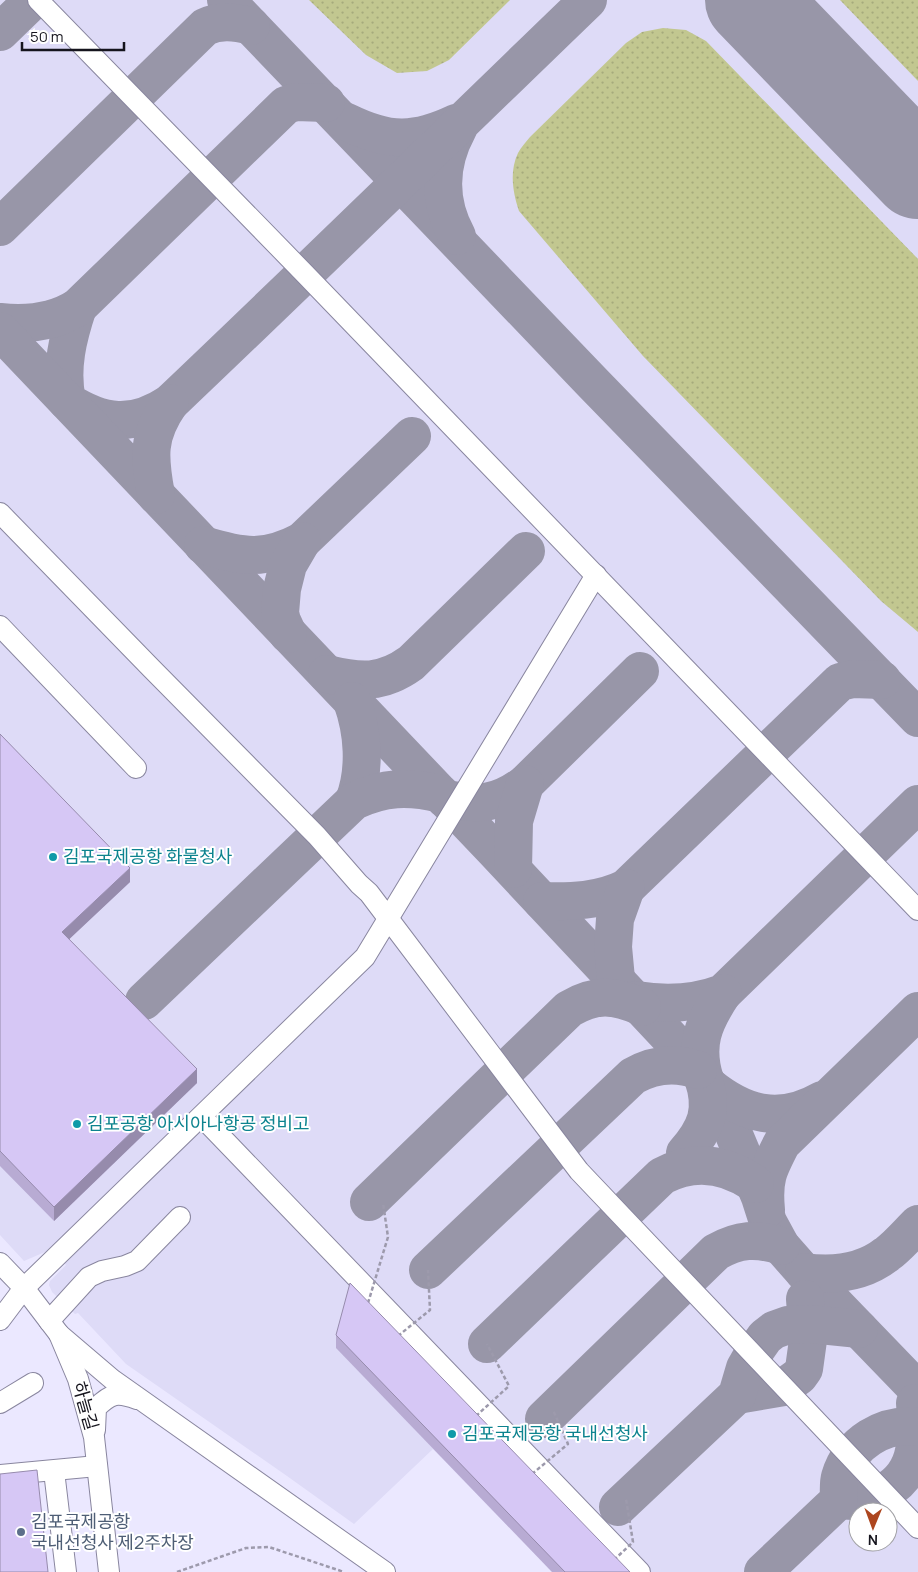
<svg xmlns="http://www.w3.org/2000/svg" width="918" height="1572" font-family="Manrope,'Noto Sans KR',sans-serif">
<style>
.built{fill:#dedbf7;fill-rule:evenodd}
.grass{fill:url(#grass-dots)}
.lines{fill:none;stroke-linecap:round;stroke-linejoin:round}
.taxiway{stroke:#9896a8;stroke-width:38}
.runway{stroke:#9896a8;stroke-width:92}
.minor-casing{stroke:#89869f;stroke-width:22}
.path{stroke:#9d9aac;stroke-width:2.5;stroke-dasharray:4 2.5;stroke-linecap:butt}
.minor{stroke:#fff;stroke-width:20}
.path-bridge{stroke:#9d9aac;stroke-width:2.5;stroke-dasharray:4 2.5;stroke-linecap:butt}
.wall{fill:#b8abd3}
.shaded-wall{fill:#968bac}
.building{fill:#d6c7f5;stroke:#968bac}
.culture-dot{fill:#0f9aa8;stroke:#fff;stroke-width:2}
.service-dot{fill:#5c6f8a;stroke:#fff;stroke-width:2}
.labels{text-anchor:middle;stroke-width:4;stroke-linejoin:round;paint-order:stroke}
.culture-label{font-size:18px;fill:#0d838f;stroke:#fff;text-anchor:start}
.street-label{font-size:18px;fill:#15141d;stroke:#fff}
.service-label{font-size:18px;fill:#4e5e75;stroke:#fff;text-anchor:start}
</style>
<defs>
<pattern id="grass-dots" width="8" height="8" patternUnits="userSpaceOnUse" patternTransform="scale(1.25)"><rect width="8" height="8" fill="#c2c790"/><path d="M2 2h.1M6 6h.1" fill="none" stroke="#a6aa7c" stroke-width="1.8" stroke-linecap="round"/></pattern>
</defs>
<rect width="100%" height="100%" fill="#ebe8ff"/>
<path class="built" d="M0,0H918V1572H552L433,1449L354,1524L287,1476L126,1364L78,1313L75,1314L52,1292L49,1285L50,1281L66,1265L51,1247L45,1252L24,1261L0,1235ZM858,1512H888V1542H858Z"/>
<g class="grass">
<path d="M309,0H510L449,60L427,71L397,73L366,55Z"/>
<path d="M840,0H918V81Z"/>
<path d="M663,28L686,30L706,41L918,259V632L881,601L643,356L519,211C513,193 509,172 518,153C521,147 526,142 530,137L626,43L642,32Z"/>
</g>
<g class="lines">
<g class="taxiway">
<path d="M226,0L591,381L918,718"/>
<path d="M0,32L33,0"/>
<path d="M347,122C388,142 414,143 456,123"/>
<path d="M0,227L205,27C220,20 235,22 251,26"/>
<path d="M457,236C438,201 439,164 458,129"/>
<path d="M78,307C68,337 60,368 67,401C103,424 132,428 170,403C310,270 449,134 588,0"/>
<path d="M0,322C28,325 55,322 78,307L286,105L296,102L326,103"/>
<path d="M0,331L494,850L688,1057L709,1086L727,1118L760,1197L768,1222L781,1246L803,1271L918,1390"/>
<path d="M156,495C149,457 147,436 170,403"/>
<path d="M203,545C243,557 264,561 302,541L412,436"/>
<path d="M288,634L282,621L280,613L282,589L288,565L302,541"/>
<path d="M327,674C360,682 382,684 411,663L526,551"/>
<path d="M352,701C363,732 366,769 354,801"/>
<path d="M445,799C480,804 495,806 525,784L640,671"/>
<path d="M513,869L514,821L525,784"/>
<path d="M542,901C571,902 600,901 626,888L840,682L853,679L882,680"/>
<path d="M616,979L613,947L615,919L626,888"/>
<path d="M636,1000C666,1005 694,1004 723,993L918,804"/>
<path d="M144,1001L354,801C384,787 408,786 441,794"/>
<path d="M705,1080C694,1045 703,1023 723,993"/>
<path d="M709,1086C745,1115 780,1124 822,1100"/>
<path d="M685,1153C706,1129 714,1110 703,1078"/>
<path d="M369,1202L569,1009C596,993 614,995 642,1007"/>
<path d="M766,1210C763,1179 768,1170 782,1143L918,1011"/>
<path d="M428,1270L633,1076C654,1064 675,1062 698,1070"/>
<path d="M804,1272C833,1276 863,1273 887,1254C898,1246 908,1234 918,1224"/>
<path d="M487,1344L662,1176C694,1159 725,1163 755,1184"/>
<path d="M737,1395L784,1387L799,1376L804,1369L808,1340L805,1299"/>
<path d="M544,1419L716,1252C739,1239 756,1238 781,1246"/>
<path d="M839,1500C854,1502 864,1501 877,1495C918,1479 918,1441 915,1403"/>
<path d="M618,1507L737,1395L745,1368L753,1354L765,1337L774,1330L788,1325L810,1324L859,1329"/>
<path d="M763,1572L839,1500C839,1492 838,1484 840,1477C850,1443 884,1422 918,1427"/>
</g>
<path class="runway" d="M751,0L918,173"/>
<g class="minor-casing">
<g id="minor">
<path d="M38,0L305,274L918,910"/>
<path d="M0,513L152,669L317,836L359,884L369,893L579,1171L918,1528"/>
<path d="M0,626L136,768"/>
<path d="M202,1117L640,1572"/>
<path d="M0,1263L24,1288L59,1334L78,1379L94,1437L109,1572"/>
<path d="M0,1320L24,1288L365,957L596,575"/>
<path d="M49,1321L89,1277L102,1271L125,1266L137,1261L180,1217"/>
<path d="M59,1334L113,1380L385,1572"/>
<path d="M0,1403L33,1383"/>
<path d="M95,1430L96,1408C111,1393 117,1392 137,1399"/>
<path d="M54,1471L66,1572"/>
<path d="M0,1475L97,1466"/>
</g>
</g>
<path class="path" d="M177,1572L246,1548L269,1547L344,1572"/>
<use href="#minor" class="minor"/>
<g class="path-bridge">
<path d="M368,1303L388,1237L383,1203"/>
<path d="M398,1336L430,1310L428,1270"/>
<path d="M476,1416L509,1386L487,1344"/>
<path d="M532,1474L568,1444L553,1410"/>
<path d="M614,1560L633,1542L626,1499"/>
</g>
</g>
<g class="wall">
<path d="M0,734L130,882L69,939L197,1083L54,1221L0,1166Z"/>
<path d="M336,1335L630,1572H552L336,1348Z"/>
</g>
<g class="shaded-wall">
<path d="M130,868V882L62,946V932Z"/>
<path d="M197,1069V1083L54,1221V1207Z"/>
</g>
<g class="building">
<path d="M0,734L130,868L62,932L197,1069L54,1207L0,1151Z"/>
<path d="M350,1283L630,1572H565L336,1335Z"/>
<path d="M37,1470L48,1572H0V1474Z"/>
</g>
<g class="culture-dot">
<circle cx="53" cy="857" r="5"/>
<circle cx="77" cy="1124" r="5"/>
<circle cx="452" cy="1434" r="5"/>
</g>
<circle class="service-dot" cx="21" cy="1532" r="5"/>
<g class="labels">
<g class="culture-label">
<text x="63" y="863">김포국제공항 화물청사</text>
<text x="87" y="1130">김포공항 아시아나항공 정비고</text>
<text x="462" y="1440">김포국제공항 국내선청사</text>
</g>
<g class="street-label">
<text transform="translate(85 1406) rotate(74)" y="6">하늘길</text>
</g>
<g class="service-label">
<text x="31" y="1528">김포국제공항<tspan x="31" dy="21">국내선청사 제2주차장</tspan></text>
</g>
</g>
<g transform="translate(873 1527) rotate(181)"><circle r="24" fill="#ffffff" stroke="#a1a1a5"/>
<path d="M0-4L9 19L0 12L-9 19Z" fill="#ad461f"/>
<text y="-8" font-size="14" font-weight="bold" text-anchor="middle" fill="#15141d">N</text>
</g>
<path d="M22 42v8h102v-8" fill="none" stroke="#15141d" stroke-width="2.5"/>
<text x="30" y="42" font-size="15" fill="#15141d" stroke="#ffffff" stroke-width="4" paint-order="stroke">50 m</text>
</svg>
